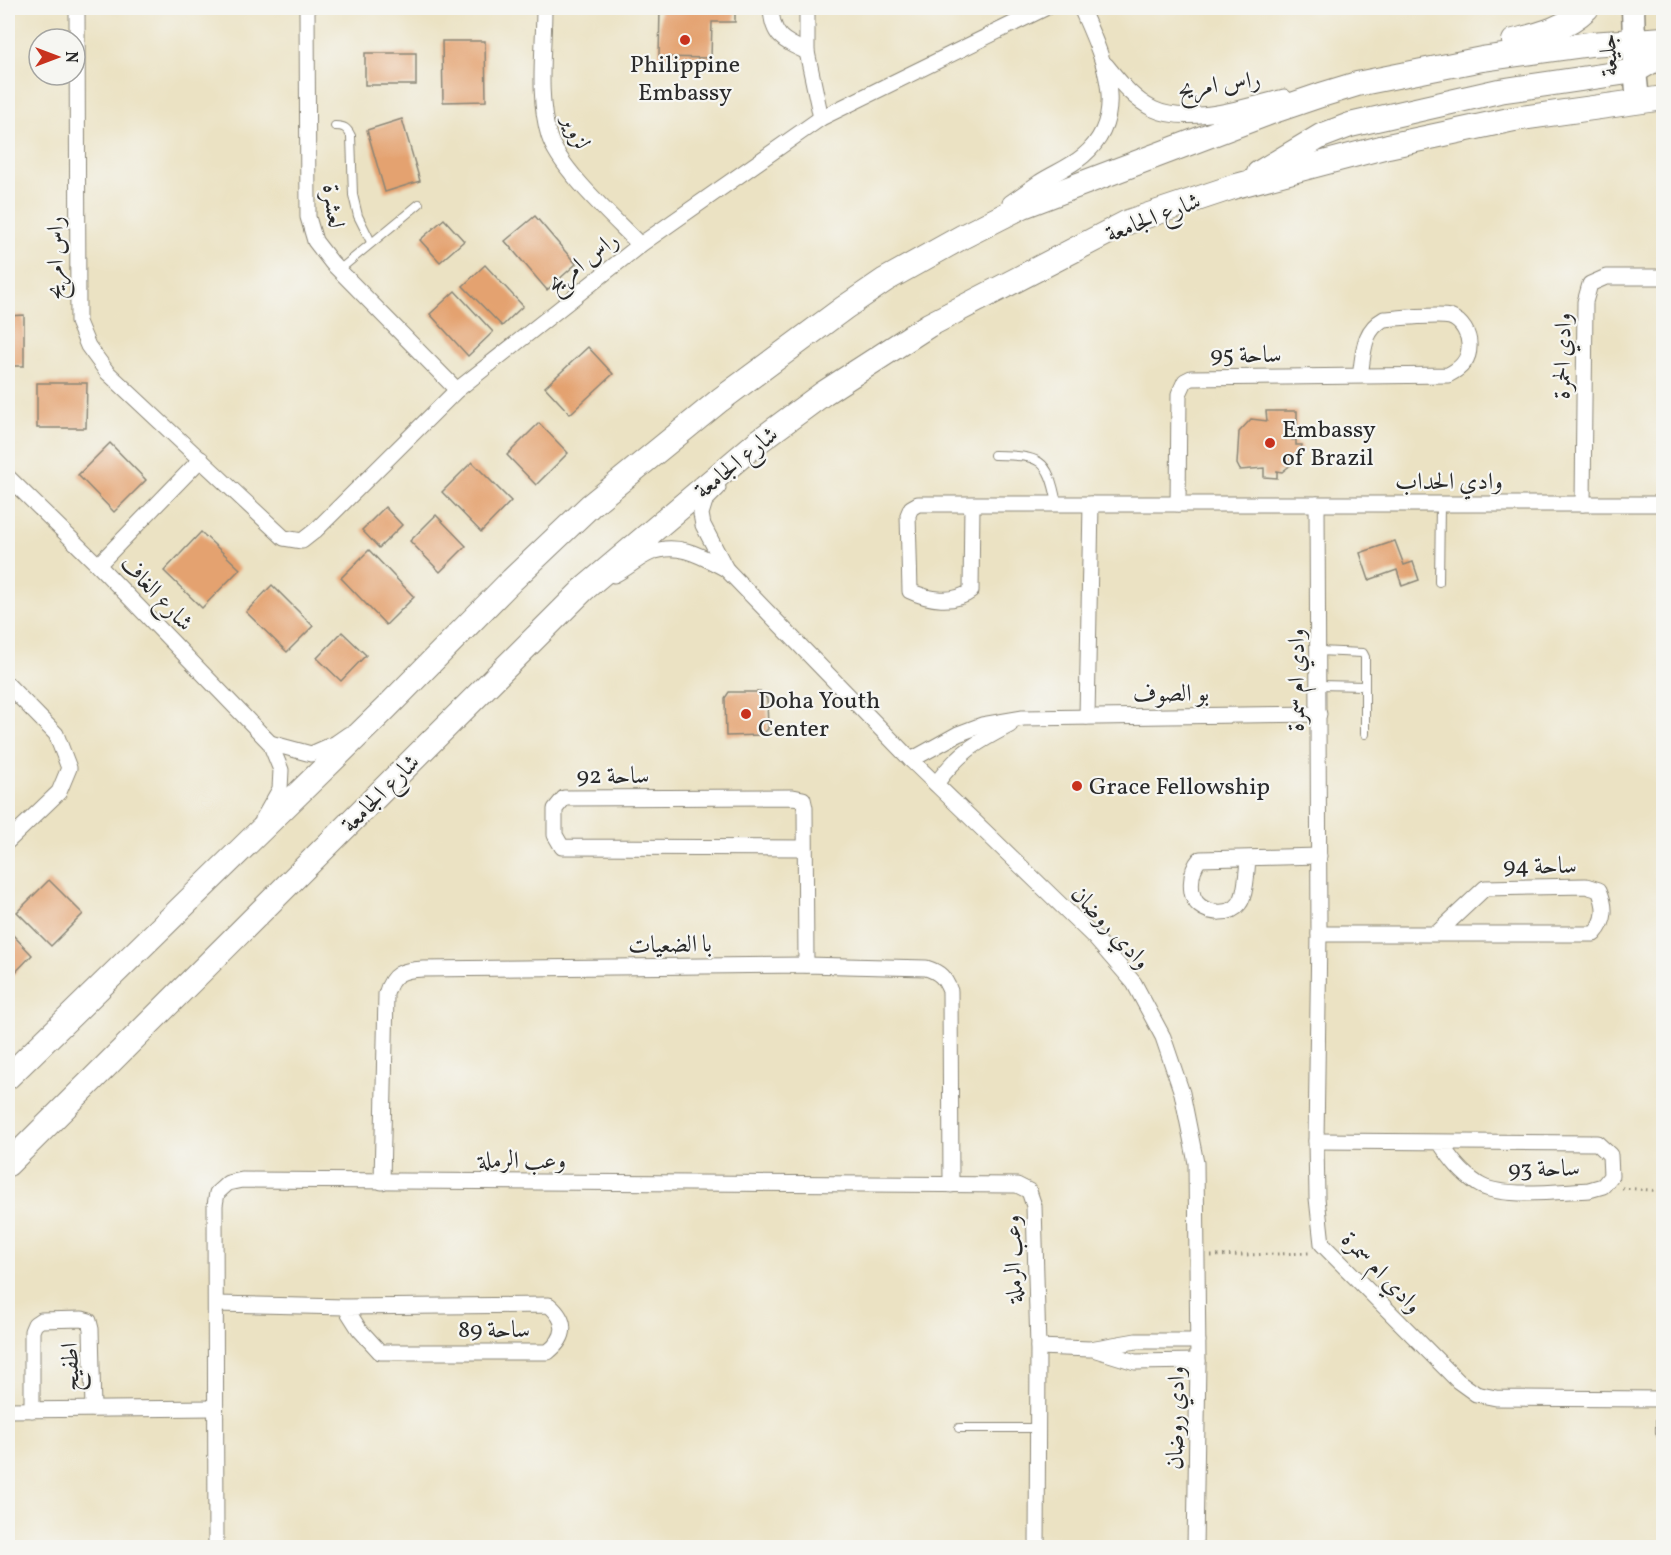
<svg xmlns="http://www.w3.org/2000/svg" width="1671" height="1555" font-family="Vollkorn,Amiri,serif">
<style>
.building{fill:#e4a26f}
.lines{fill:none;stroke-linecap:round;stroke-linejoin:round}
.service-casing{stroke:#8b8677;stroke-width:10}
.minor-casing{stroke:#8b8677;stroke-width:17}
.secondary-casing{stroke:#8b8677;stroke-width:25}
.primary-casing{stroke:#8b8677;stroke-width:26}
.path{stroke:#8b8677;stroke-width:3;stroke-dasharray:1.5 4.5;stroke-linecap:butt}
.service{stroke:#fff;stroke-width:8}
.minor{stroke:#fff;stroke-width:15}
.secondary{stroke:#fff;stroke-width:22}
.primary{stroke:#fff;stroke-width:24}
.poi-dot{fill:#c8321e;stroke:#f6f6f2;stroke-width:2}
.labels{text-anchor:middle;stroke-width:4.5;stroke-linejoin:round;paint-order:stroke}
.street-label{font-size:24px;fill:#2b2b2b;stroke:#f6f6f2}
.poi-label{font-size:24px;fill:#2b2b2b;stroke:#f6f6f2;text-anchor:start}
</style>
<rect width="100%" height="100%" fill="#f6f6f2"/>
<filter id="ink" filterUnits="userSpaceOnUse"><feTurbulence type="fractalNoise" baseFrequency=".0167" numOctaves="2"/><feDisplacementMap in="SourceGraphic" scale="12" xChannelSelector="R" yChannelSelector="G"/><feConvolveMatrix kernelMatrix="1 2 1 2 8 2 1 2 1" color-interpolation-filters="sRGB"/></filter>
<filter id="wash" filterUnits="userSpaceOnUse"><feTurbulence type="fractalNoise" baseFrequency=".008" numOctaves="4" result="noise"/><feDisplacementMap in="SourceGraphic" scale="24" xChannelSelector="R" yChannelSelector="G"/><feGaussianBlur stdDeviation="1.35" result="paint"/><feColorMatrix in="noise" values="0 0 0 0 0 0 0 0 0 0 0 0 0 0 0 0 0 1.4 0 .05"/><feComposite in="paint" operator="in"/></filter>
<g filter="url(#wash)">
<rect width="100%" height="100%" fill="#ebe2c3"/>
<g id="blocks">
<g class="building">
<path d="M660,8H735V22H712L711,58L659,57Z"/>
<path d="M442,41H485L486,101L443,102Z"/>
<rect x="365" y="53" width="51" height="32"/>
<path d="M402,119L420,181L385,192L367,130Z"/>
<path d="M535,216L576,264L547,290L505,241Z"/>
<path d="M444,219L464,241L440,262L420,240Z"/>
<path d="M485,265L523,306L502,326L463,286Z"/>
<path d="M455,291L493,332L468,356L430,314Z"/>
<path d="M24,315V366H8V316Z"/>
<path d="M588,347L613,374L570,414L545,387Z"/>
<path d="M37,383H87L86,428H37Z"/>
<path d="M1266,411H1297V431L1293,432L1292,440H1296V445H1302L1301,456H1292V464L1282,472L1277,471V478L1264,477V468L1240,470L1237,464L1239,432L1251,419L1267,421Z"/>
<path d="M539,423L568,453L536,485L507,455Z"/>
<path d="M110,443L146,480L114,512L78,475Z"/>
<path d="M472,462L511,501L481,532L442,492Z"/>
<path d="M385,507L402,525L379,548L362,530Z"/>
<path d="M436,515L466,546L440,572L410,541Z"/>
<path d="M201,532L240,569L202,608L164,571Z"/>
<path d="M1395,541L1404,565L1413,562L1419,580L1402,586L1397,570L1369,580L1360,553Z"/>
<path d="M369,550L414,597L386,625L341,578Z"/>
<path d="M272,585L313,626L287,652L246,612Z"/>
<path d="M342,632L366,655L341,681L317,658Z"/>
<path d="M729,692H761L767,699L768,729L762,735L726,736L725,698Z"/>
<path d="M49,880L83,914L51,946L17,912Z"/>
<path d="M11,933L32,955L8,980V937Z"/>
</g>
</g>
</g>
<g filter="url(#ink)">
<use href="#blocks" fill-opacity="0" stroke="#8b8677" stroke-width="1.5"/>
<g class="lines">
<g class="service-casing">
<g id="service">
<path d="M335,126C344,126 347,128 351,136L353,195L358,216L371,242"/>
<path d="M339,270L419,204"/>
<path d="M994,455C1039,456 1048,456 1057,504"/>
<path d="M1439,582L1440,504"/>
<path d="M1318,651L1363,653L1365,657V686"/>
<path d="M1319,685L1365,686V734"/>
<path d="M1660,1399V1432L1664,1442"/>
<path d="M959,1428H1037"/>
</g>
</g>
<g class="minor-casing">
<g id="minor">
<path d="M77,8L78,322L88,346L107,372L284,538L302,541L316,530L457,390L640,245L821,118L1045,8"/>
<path d="M307,8L308,217L315,241L332,263L457,390"/>
<path d="M544,8C544,48 537,97 549,136C559,169 615,219 640,245"/>
<path d="M771,8C772,36 783,41 807,52"/>
<path d="M807,8V52L821,118"/>
<path d="M1106,65C1120,82 1133,99 1153,109C1188,126 1248,106 1284,97"/>
<path d="M1010,203C1020,196 1030,189 1040,182C1054,173 1070,167 1083,156C1132,115 1101,54 1081,8"/>
<path d="M8,477L98,565L270,743L281,770L280,789L263,819"/>
<path d="M718,488L705,501L701,514L703,525L726,569L911,760L1094,937L1134,983L1163,1037L1182,1093L1196,1163L1198,1361L1195,1548"/>
<path d="M972,504L971,591C954,604 929,600 910,591L908,515L911,508L918,504H1664"/>
<path d="M1178,504L1179,394L1185,381L1191,378L1448,375C1460,369 1469,361 1469,347C1470,335 1462,321 1450,317C1439,314 1398,318 1384,319C1362,331 1364,353 1360,376"/>
<path d="M1317,504L1319,934L1316,1141L1317,1198L1322,1244L1458,1381L1476,1394L1496,1398L1664,1399"/>
<path d="M1583,504L1585,302L1590,284L1606,277H1664"/>
<path d="M98,565L201,459"/>
<path d="M614,575C627,569 638,558 650,553C678,541 703,557 726,569"/>
<path d="M8,685L56,734L69,768L59,792L8,841"/>
<path d="M1087,717L1091,504"/>
<path d="M270,743L311,754L336,743L349,734"/>
<path d="M911,760L958,734L982,725L1023,718L1319,714"/>
<path d="M936,784C958,753 977,742 1010,725"/>
<path d="M805,848L562,847L555,835V809L564,798L793,797L803,799L805,808L806,965"/>
<path d="M1248,858C1247,870 1246,896 1239,904C1231,915 1210,914 1200,906C1187,896 1190,870 1200,859L1319,856"/>
<path d="M1319,934H1594C1607,920 1606,906 1599,890L1586,886L1485,888L1436,934"/>
<path d="M1316,1141L1597,1143L1610,1155L1611,1176L1603,1186L1589,1190C1561,1191 1500,1199 1478,1184C1461,1173 1451,1159 1440,1143"/>
<path d="M382,1182L386,994C392,973 402,970 423,969L806,965L926,968C940,972 945,978 950,991L951,1185"/>
<path d="M216,1304L345,1307L549,1305C568,1321 567,1337 548,1352H380L359,1329L345,1307"/>
<path d="M1038,1347L1090,1349L1136,1341H1198"/>
<path d="M1096,1350L1135,1362L1198,1361"/>
<path d="M8,1410L215,1408"/>
<path d="M32,1410V1331L35,1324L41,1320L82,1319L89,1321L91,1329L93,1409"/>
<path d="M216,1548L215,1205L217,1193L228,1183L242,1180L1017,1185L1029,1191L1034,1206L1038,1347L1037,1548"/>
</g>
</g>
<g class="secondary-casing">
<path id="secondary" d="M1633,8L1635,71L1638,100"/>
</g>
<g class="primary-casing">
<g id="primary">
<path d="M1514,41C1542,34 1566,28 1587,8"/>
<path d="M1259,173L1321,136L1350,125L1499,91L1635,71L1652,61L1664,45"/>
<path d="M8,1077L386,708L512,580L591,505L720,400L844,308L885,280L962,237L1023,206L1271,112L1321,95L1357,84L1482,59L1590,44L1664,39"/>
<path d="M8,1164L584,589L759,441L824,393L929,325L1128,222L1236,186L1388,146L1514,119L1664,98"/>
</g>
</g>
<g class="path">
<path d="M1622,1188L1664,1191"/>
<path d="M1211,1256L1309,1253"/>
</g>
<use href="#service" class="service"/>
<use href="#minor" class="minor"/>
<use href="#secondary" class="secondary"/>
<use href="#primary" class="primary"/>
</g>
</g>
<g class="poi-dot">
<circle cx="685" cy="40" r="6"/>
<circle cx="1270" cy="443" r="6"/>
<circle cx="746" cy="714" r="6"/>
<circle cx="1077" cy="786" r="6"/>
</g>
<g class="labels">
<g class="street-label">
<text transform="translate(1608 55) rotate(-93)" y="8">جليعة</text>
<text transform="translate(1219 84) rotate(-8)" y="8">راس امريح</text>
<text transform="translate(576 132) rotate(67)" y="8">لزوير</text>
<text transform="translate(334 206) rotate(83)" y="8">لعشرة</text>
<text transform="translate(1153 217) rotate(-21)" y="8">شارع الجامعة</text>
<text transform="translate(55 258) rotate(-90)" y="8">راس امريح</text>
<text transform="translate(582 262) rotate(-38)" y="8">راس امريح</text>
<text x="1246" y="362">ساحة 95</text>
<text transform="translate(1562 356) rotate(-89)" y="8">وادي الحمرة</text>
<text transform="translate(736 462) rotate(-39)" y="8">شارع الجامعة</text>
<text x="1449" y="489">وادي الحداب</text>
<text transform="translate(157 593) rotate(46)" y="8">شارع الغاف</text>
<text transform="translate(1296 680) rotate(-90)" y="8">وادي ام سمرة</text>
<text transform="translate(1171 693) rotate(-1)" y="8">بو الصوف</text>
<text x="613" y="783">ساحة 92</text>
<text transform="translate(380 793) rotate(-45)" y="8">شارع الجامعة</text>
<text x="1540" y="873">ساحة 94</text>
<text transform="translate(1111 927) rotate(47)" y="8">وادي روضان</text>
<text transform="translate(670 944) rotate(-1)" y="8">با الضعيات</text>
<text x="522" y="1168">وعب الرملة</text>
<text transform="translate(1544 1168) rotate(-1)" y="8">ساحة 93</text>
<text transform="translate(1013 1259) rotate(-92)" y="8">وعب الرملة</text>
<text transform="translate(1382 1272) rotate(46)" y="8">وادي ام سمرة</text>
<text x="494" y="1337">ساحة 89</text>
<text transform="translate(70 1367) rotate(-92)" y="8">اطفيح</text>
<text transform="translate(1175 1418) rotate(-89)" y="8">وادي روضان</text>
</g>
<g class="poi-label">
<text x="685" y="72" text-anchor="middle">Philippine<tspan x="685" dy="28">Embassy</tspan></text>
<text x="1282" y="437">Embassy<tspan x="1282" dy="28">of Brazil</tspan></text>
<text x="758" y="708">Doha Youth<tspan x="758" dy="28">Center</tspan></text>
<text x="1089" y="794">Grace Fellowship</text>
</g>
</g>
<rect width="1671" height="1555" fill="none" stroke="#f6f6f2" stroke-width="30"/>
<g transform="translate(57 57) rotate(90)"><circle r="28" fill="#f6f6f2" stroke="#a5a5a2" stroke-width="1.5"/>
<path d="M0-4.5L10 22L0 15L-10 22Z" fill="#c8321e"/>
<text y="-9" font-size="16" font-weight="bold" text-anchor="middle" fill="#2b2b2b">N</text>
</g>
</svg>
